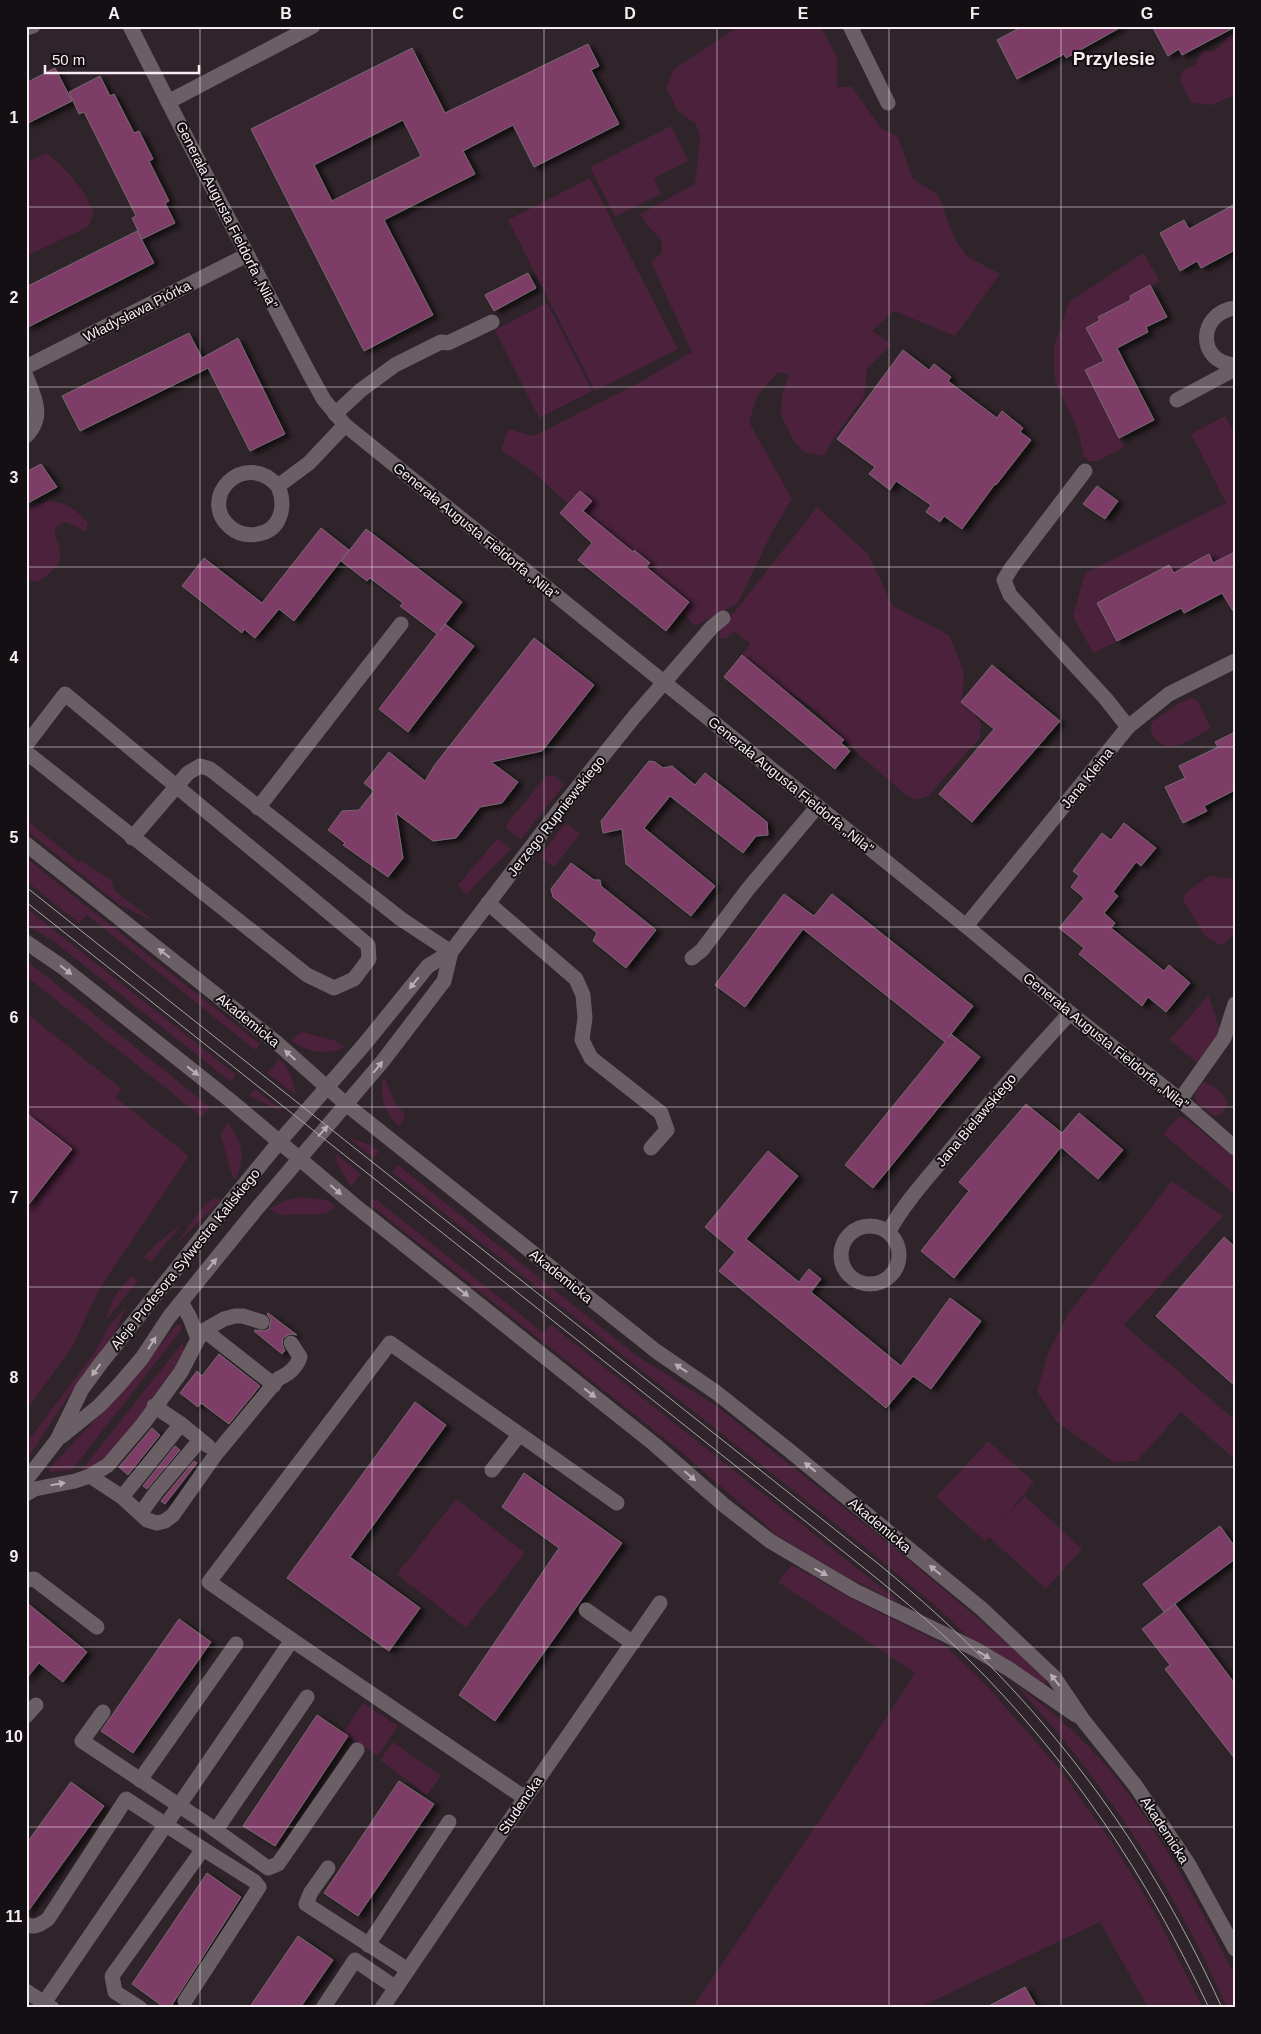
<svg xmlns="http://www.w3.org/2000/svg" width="1261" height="2034" font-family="Helvetica,sans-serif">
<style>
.green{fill:#4b213c}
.building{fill:#7e3e66;stroke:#766970;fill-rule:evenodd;filter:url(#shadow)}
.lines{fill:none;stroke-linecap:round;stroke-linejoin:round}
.minor{stroke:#6b5f66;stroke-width:15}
.tram{stroke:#aba2a7;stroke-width:1}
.oneway{fill:#b7aeb3}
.grid{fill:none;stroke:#f6eef2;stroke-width:1;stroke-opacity:0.55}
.labels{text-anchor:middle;stroke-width:4;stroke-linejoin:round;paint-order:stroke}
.street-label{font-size:14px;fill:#f6eef2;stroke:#140f12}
.district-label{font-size:19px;font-weight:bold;fill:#f6eef2;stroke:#140f12}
.neatline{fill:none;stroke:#f6eef2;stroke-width:2}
.grid-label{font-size:16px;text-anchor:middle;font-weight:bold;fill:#f6eef2}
</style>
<defs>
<filter id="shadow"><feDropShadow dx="5.5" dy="3" stdDeviation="2.5" flood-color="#0009"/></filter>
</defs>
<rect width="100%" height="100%" fill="#2f242a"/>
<g class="green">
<path d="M739,26H820L837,57V87H852L881,128L898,137L913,179L938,195L955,240L968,257L1000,274L955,336L894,311L872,331L892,344L867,368L864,397L833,439L824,456L804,452L794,441L781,415L782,395L789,374L778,372L757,396L749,422L792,499L773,530L738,603L695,626L643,567L598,532L532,471L501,450L508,429L534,436L642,381L692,352L651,262L662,253L661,240L646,224L640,214L695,184L700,138L696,124L678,111L666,88L673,70Z"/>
<path d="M1235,33V97H1229L1212,105L1191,103L1180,81L1183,70L1194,66L1203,51H1215L1228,37Z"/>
<path d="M671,126L688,161L654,178L661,194L615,217L590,167Z"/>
<path d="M46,153C67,169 84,188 94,213L88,227L26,256V163Z"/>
<path d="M590,178L678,349L595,391L508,220Z"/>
<path d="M1143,253L1160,281L1130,296L1131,300L1098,317L1100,320L1087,328L1104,361L1085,371L1124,447L1098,461H1089L1084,456L1077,428L1056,384L1054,369V347L1069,302Z"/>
<path d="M547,303L592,391L539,418L495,330Z"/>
<path d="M1225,416L1235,434V552L1213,563L1209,555L1174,573L1169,565L1097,602L1117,641L1093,653L1073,616L1085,573L1226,503L1191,434Z"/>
<path d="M48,501C67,502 76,510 88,523L85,532L76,526L64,522L55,528C55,538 59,543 60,551C63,565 48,575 38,582L28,580L26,513L32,508Z"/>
<path d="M817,507L868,554L893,606L949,635L964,672L962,702L972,710L981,723L980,738L928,796L917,800L905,794L856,752L818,712L788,691L767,681L741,656L751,644L734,631L726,639L719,638L720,630Z"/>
<path d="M1191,698L1198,701L1211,728C1191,739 1161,763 1150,728L1152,722L1181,702Z"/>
<path d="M547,775L555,776L564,785L521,839L507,829L506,825Z"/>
<path d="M26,820L79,862L82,861L112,881L114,890L155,922L120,905L26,830Z"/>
<path d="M568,824L580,834L554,867L540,857L562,827Z"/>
<path d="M498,838L511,849L466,895L458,885Z"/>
<path d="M26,858L260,1044L255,1050L87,915L79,923L26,881Z"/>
<path d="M1209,876L1235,879V933L1225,943L1220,945L1205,936L1183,900L1185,893Z"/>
<path d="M26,908L234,1073L236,1074L231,1082L52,940L26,925Z"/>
<path d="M26,960L210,1107L202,1117L26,976Z"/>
<path d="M1207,997H1209L1220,1031L1201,1066L1171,1041L1170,1039Z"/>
<path d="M26,1013L122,1089L115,1097L189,1156L101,1286L72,1347L26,1411V1211L76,1145L26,1209Z"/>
<path d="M303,1032L333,1040L345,1047C327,1056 308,1053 292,1041L299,1034Z"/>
<path d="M279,1059C289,1066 294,1083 296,1095L267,1073Z"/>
<path d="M384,1077L396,1105L403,1112L405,1118L399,1126C385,1113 378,1096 384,1077Z"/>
<path d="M1203,1082C1213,1085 1226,1094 1228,1105L1220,1115L1214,1116L1196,1103L1195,1093Z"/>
<path d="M255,1089L283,1112L249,1096Z"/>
<path d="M1178,1117L1185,1118L1235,1158V1195L1163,1134Z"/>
<path d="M228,1122C242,1144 246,1155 236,1180L232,1176L221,1136L224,1128Z"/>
<path d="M347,1137L370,1145L379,1151L374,1158Z"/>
<path d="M335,1153L361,1174L351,1187L338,1165Z"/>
<path d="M398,1165L636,1355L715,1405L892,1546L1007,1643L1044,1678L1047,1684L1044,1685L968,1637L938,1608L877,1557L392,1172Z"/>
<path d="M1172,1181L1223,1216L1124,1325L1235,1420V1455L1232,1457L1181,1412L1137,1461L1113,1462L1056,1421L1037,1391L1048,1353L1068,1314Z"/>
<path d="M301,1197L327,1200L336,1206L326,1214L280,1215L269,1209L284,1201Z"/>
<path d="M216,1198L221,1200L176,1244C185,1233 203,1201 216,1198Z"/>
<path d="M372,1199L377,1200L544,1333L551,1325L903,1605L843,1575L778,1536L679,1450L371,1205L370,1203Z"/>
<path d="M182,1224L151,1262L144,1257L156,1244Z"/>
<path d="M131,1276L138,1281L106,1320L114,1297Z"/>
<path d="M126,1307L114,1334L70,1394L26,1461V1443L93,1355L109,1326Z"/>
<path d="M177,1324L182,1325L181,1330L72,1470L50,1472L49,1469L135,1377Z"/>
<path d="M183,1342L184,1351L176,1370L104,1463L81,1471Z"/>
<path d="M988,1441L1034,1482L1001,1522L1025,1496L1082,1549L1046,1589L989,1537L985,1541L936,1497Z"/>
<path d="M456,1499L525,1553L466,1628L397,1574Z"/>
<path d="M792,1565L854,1600L945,1645L986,1685L1058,1767L1113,1844L1154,1911L1203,2008H1148L1100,1922L918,2008H692L823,1815L915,1673L778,1582Z"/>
<path d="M1015,1684C1045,1706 1075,1730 1100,1759C1155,1821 1196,1898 1233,1972L1235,1976V2008H1227C1175,1888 1103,1780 1015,1684Z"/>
<path d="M363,1703L398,1726L378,1756L343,1733Z"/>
<path d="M393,1742L441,1776L427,1795L380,1760Z"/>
</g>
<g class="building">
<path d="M1023,26H1123L1066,58L1064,54L1017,79L997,40Z"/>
<path d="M1152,26H1235V27L1182,55L1179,49L1168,56Z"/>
<path d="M588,44L599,66L591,70L619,124L534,167L513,125L463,151L475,174L384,220L433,315L364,351L251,129L412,48L445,113ZM403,120L421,156L332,201L314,165Z"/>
<path d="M55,68L72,101L26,124V83Z"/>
<path d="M100,76L110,96L114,94L134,133L139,131L153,159L149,161L169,201L165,203L175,223L142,239L132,218L136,216L84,112L79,114L69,92Z"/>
<path d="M1235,204V250L1201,268L1197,261L1180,271L1160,233L1184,220L1189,229Z"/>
<path d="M137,231L154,263L26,328V287Z"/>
<path d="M528,273L536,288L494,311L485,295Z"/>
<path d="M1150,285L1167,317L1146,327L1148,332L1117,348L1154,420L1119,438L1085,370L1104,361L1086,328L1100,320L1098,317L1131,300L1130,296Z"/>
<path d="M189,333L202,358L238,338L285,434L250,451L208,368L80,431L62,396Z"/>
<path d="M903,350L929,370L934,364L951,377L948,381L997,418L1002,411L1023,428L1020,432L1031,440L996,485L995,484L962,529L944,516L940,522L926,512L931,505L896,481L890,490L869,474L875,467L837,439Z"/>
<path d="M41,464L57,487L26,504V472Z"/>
<path d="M1097,486L1118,501L1105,519L1083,504Z"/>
<path d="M580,491L592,501L583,511L633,552L634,550L650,563L646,567L689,602L666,631L578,560L592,543L560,513Z"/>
<path d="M321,528L349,550L294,621L279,609L255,638L244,629L242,633L182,586L204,558L262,603Z"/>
<path d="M366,529L462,602L440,631L445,624L474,646L408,732L379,709L437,634L400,606L403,603L370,578L367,581L341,561Z"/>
<path d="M1235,552V614L1222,593L1184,613L1181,608L1117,641L1097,603L1169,565L1174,573L1209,554L1213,563Z"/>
<path d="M534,638L594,685L542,751L491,762L518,782L502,803L480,807L456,838L433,841L396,813L403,858L388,877L343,845L345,843L328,830L342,811L359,810L374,791L364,783L389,752L425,781L434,766Z"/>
<path d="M742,655L844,740L841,743L850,751L835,769L724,677Z"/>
<path d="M992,665L1060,721L972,822L939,794L994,729L961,702Z"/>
<path d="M1235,732V790L1204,806L1207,811L1183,823L1165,787L1185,778L1179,766L1218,747L1215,742Z"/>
<path d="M649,761L655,762L663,768L672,766L695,785L705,773L767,822L768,835L756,836L743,853L670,796L644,828L715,886L691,916L626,864L622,829L603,833L601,821Z"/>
<path d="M1124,823L1156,848L1141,866L1136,862L1113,892L1118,896L1104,913L1115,923L1111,928L1164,971L1169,965L1190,983L1166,1012L1148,997L1142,1006L1079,954L1084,948L1059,928L1084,898L1071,887L1079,876L1073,871L1102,833L1111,840Z"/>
<path d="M571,863L594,880H600L601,886L656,930L626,968L593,941L597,933L553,897L551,889Z"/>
<path d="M784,894L814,916L832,894L973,1006L948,1038L951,1034L980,1057L873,1188L845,1165L945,1042L803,929L745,1007L715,985Z"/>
<path d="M1026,1104L1062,1133L1079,1113L1123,1150L1098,1179L1061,1147L954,1278L921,1251L969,1191L959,1182Z"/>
<path d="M26,1113L72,1149L26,1208Z"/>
<path d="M768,1151L798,1176L746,1239L799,1282L809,1269L821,1279L811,1292L901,1366L950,1298L981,1321L931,1389L913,1376L886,1408L719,1271L735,1252L705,1227Z"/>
<path d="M1224,1237L1235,1247V1386L1156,1316Z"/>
<path d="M268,1313L297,1335L290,1334L283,1338L282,1344L285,1351L282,1354L254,1331L255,1330L264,1331L269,1329L271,1320L267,1314Z"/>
<path d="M219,1354L260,1386L229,1424L201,1403L198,1407L180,1393L197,1371L202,1376Z"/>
<path d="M415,1402L446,1425L350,1557L420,1608L389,1651L287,1578Z"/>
<path d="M152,1428L160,1435L128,1475L119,1467Z"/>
<path d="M175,1446L180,1450L147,1489L143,1486Z"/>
<path d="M194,1461L197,1463L165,1504L161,1501Z"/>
<path d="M524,1473L622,1543L495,1721L459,1695L559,1548L502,1507Z"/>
<path d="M1220,1526L1235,1547V1559L1164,1612L1143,1584Z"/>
<path d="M26,1602L87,1652L63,1682L39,1663L26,1679Z"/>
<path d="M1175,1604L1235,1684V1759L1165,1669L1170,1665L1142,1629Z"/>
<path d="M179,1619L211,1642L133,1753L101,1731Z"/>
<path d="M317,1715L348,1736L275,1846L243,1826Z"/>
<path d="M399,1781L434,1804L358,1916L324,1893Z"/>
<path d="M71,1782L104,1806L26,1914V1844Z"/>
<path d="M207,1873L241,1897L170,2008H165L132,1984Z"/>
<path d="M298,1936L333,1960L300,2008H249Z"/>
<path d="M1025,1987L1037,2008H985Z"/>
</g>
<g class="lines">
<g class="minor">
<path d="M130,26L187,139L309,373L324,400L345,425L966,926L1070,1013L1180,1100L1235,1148"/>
<path d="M850,26L888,103"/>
<path d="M26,28L33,26"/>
<path d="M168,102L313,26"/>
<path d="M1235,308C1198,313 1196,362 1235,365"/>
<path d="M26,367L247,255"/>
<path d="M26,376C35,398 45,417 26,436"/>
<path d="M1177,400L1235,369"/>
<path d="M335,414L361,390L395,365L441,342L448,343L492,322"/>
<path d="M1085,471L1012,567L1004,580L1010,595L1106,699L1128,727"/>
<path d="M278,486C286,505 282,530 258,534C248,536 238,534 230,527C197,499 243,448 278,486L309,463L345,425"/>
<path d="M26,745L65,694L368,945L369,959L354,979L334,988L307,975L26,752"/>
<path d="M258,808L401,624"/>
<path d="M132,838L188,773L200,766L210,769L401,919L451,952"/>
<path d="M26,844L277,1043L347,1105L656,1351L717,1393L790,1451L982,1609L1054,1677L1083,1720L1135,1785L1189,1865L1235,1949"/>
<path d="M488,903L576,979L583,995L585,1018L582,1040L591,1058L661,1113L667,1130L651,1148"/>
<path d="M966,926L1128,727L1169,694L1235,661"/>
<path d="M26,942L61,966L231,1101L353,1204L654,1444L725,1506L770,1541L855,1591L975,1649L1009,1669L1076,1715"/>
<path d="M692,958L702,950L748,889L817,807"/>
<path d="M1180,1100L1224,1038L1235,1004"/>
<circle cx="870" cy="1255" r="29"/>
<path d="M889,1231C904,1204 924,1182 944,1158C984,1108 1026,1061 1070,1013"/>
<path d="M181,1302L190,1318L198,1339"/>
<path d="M204,1330L274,1385"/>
<path d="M154,1406L181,1424L208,1446"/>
<path d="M62,1436L99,1406L118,1386L142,1358L169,1317L254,1212L382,1062L444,981L451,952"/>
<path d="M492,1470L519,1435"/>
<path d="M90,1476L122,1497L147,1520L157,1523L165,1521L173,1515L216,1454L278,1379C288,1374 296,1369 300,1357L291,1343"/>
<path d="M26,1480L57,1440L82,1389L101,1363L217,1218L280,1141L363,1046L428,966L451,952L557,813L634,717L712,627L723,618"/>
<path d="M26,1494L35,1489L75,1481L90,1476L108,1465L143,1424L181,1372L198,1339L208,1328L224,1319L235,1316H243L262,1322"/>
<path d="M122,1497L181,1424"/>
<path d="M141,1513L156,1492L200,1440"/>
<path d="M26,1580L34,1579L97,1627"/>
<path d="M586,1610L633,1643"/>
<path d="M292,1640L525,1798"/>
<path d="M103,1712L82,1741L207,1824L268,1868L278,1864L357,1750"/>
<path d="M26,1716L36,1705"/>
<path d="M140,1780L236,1644"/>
<path d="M216,1830L307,1697"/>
<path d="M328,1868L311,1892L306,1904L408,1970"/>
<path d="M26,1924C34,1929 41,1924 48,1919L126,1799L203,1849L112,1976L115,1992L140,2008"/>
<path d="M368,1945L449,1822"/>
<path d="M26,1991L52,2008"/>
<path d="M185,2001L259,1887L254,1881L203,1849"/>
<path d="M44,2003L292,1640L209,1582L390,1343L617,1503"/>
<path d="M323,2008L355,1960L396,1988"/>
<path d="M382,2008L525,1798L660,1603"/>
</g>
<g class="tram">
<path d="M26,887L881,1566C1033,1691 1140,1828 1222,2008"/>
<path d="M26,902L849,1556C890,1589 930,1621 967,1658C1069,1758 1148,1878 1209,2008"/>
</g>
</g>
<defs><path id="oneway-solid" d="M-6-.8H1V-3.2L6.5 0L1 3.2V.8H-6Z" transform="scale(1.25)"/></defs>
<g class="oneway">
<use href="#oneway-solid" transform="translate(164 953) rotate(-142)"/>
<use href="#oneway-solid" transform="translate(66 970) rotate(38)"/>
<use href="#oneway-solid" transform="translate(414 983) rotate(129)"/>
<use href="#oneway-solid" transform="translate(290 1055) rotate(-138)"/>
<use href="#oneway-solid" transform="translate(378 1067) rotate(-51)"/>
<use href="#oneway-solid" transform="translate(193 1071) rotate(38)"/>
<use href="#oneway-solid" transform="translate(323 1131) rotate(-48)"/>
<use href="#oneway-solid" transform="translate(336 1190) rotate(41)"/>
<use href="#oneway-solid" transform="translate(212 1264) rotate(-51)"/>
<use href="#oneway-solid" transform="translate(463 1292) rotate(38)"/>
<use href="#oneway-solid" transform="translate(152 1343) rotate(-57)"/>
<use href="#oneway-solid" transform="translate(681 1368) rotate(-146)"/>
<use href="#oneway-solid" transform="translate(96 1370) rotate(126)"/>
<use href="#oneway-solid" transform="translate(590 1393) rotate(38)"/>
<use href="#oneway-solid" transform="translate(810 1467) rotate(-141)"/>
<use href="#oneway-solid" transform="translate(690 1476) rotate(41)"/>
<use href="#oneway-solid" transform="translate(58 1484) rotate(-10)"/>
<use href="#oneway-solid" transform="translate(935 1570) rotate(-140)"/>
<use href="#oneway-solid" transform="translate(821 1572) rotate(29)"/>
<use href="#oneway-solid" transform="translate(984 1655) rotate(31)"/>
<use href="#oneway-solid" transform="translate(1055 1680) rotate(-128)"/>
</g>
<path class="grid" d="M200,26V2008M372,26V2008M544,26V2008M717,26V2008M889,26V2008M1061,26V2008M26,207H1235M26,387H1235M26,567H1235M26,747H1235M26,927H1235M26,1107H1235M26,1287H1235M26,1467H1235M26,1647H1235M26,1827H1235"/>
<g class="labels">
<g class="street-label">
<text transform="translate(227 215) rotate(63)" y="5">Generała Augusta Fieldorfa „Nila”</text>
<text transform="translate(137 311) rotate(-27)" y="5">Władysława Piórka</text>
<text transform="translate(476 531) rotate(39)" y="5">Generała Augusta Fieldorfa „Nila”</text>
<text transform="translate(1087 778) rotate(-51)" y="5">Jana Kleina</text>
<text transform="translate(791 785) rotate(39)" y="5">Generała Augusta Fieldorfa „Nila”</text>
<text transform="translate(556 816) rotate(-52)" y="5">Jerzego Rupniewskiego</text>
<text transform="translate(248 1020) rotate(39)" y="5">Akademicka</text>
<text transform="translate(1106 1041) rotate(39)" y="5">Generała Augusta Fieldorfa „Nila”</text>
<text transform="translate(976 1120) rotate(-50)" y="5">Jana Bielawskiego</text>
<text transform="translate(185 1259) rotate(-51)" y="5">Aleje Profesora Sylwestra Kaliskiego</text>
<text transform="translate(561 1276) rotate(39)" y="5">Akademicka</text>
<text transform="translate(880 1525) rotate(40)" y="5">Akademicka</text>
<text transform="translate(520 1805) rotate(-56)" y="5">Studencka</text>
<text transform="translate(1165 1830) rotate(57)" y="5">Akademicka</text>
</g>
<g class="district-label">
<text x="1114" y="65">Przylesie</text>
</g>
</g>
<rect width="1261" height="2034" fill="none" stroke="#140f12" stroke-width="55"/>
<path d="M45 65v8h154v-8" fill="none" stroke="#f6eef2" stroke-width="2.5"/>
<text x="52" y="65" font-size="15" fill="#f6eef2" stroke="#140f12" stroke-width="4" paint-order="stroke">50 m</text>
<rect x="28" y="28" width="1206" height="1978" class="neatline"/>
<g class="grid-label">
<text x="114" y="19">A</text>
<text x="286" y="19">B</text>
<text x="458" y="19">C</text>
<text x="630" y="19">D</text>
<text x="803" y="19">E</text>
<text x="975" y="19">F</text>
<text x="1147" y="19">G</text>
<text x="14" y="123">1</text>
<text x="14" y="303">2</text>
<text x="14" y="483">3</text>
<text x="14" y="663">4</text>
<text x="14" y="843">5</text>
<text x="14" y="1023">6</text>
<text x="14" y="1203">7</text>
<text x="14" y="1383">8</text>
<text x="14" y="1562">9</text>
<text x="14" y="1742">10</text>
<text x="14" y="1922">11</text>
</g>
</svg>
